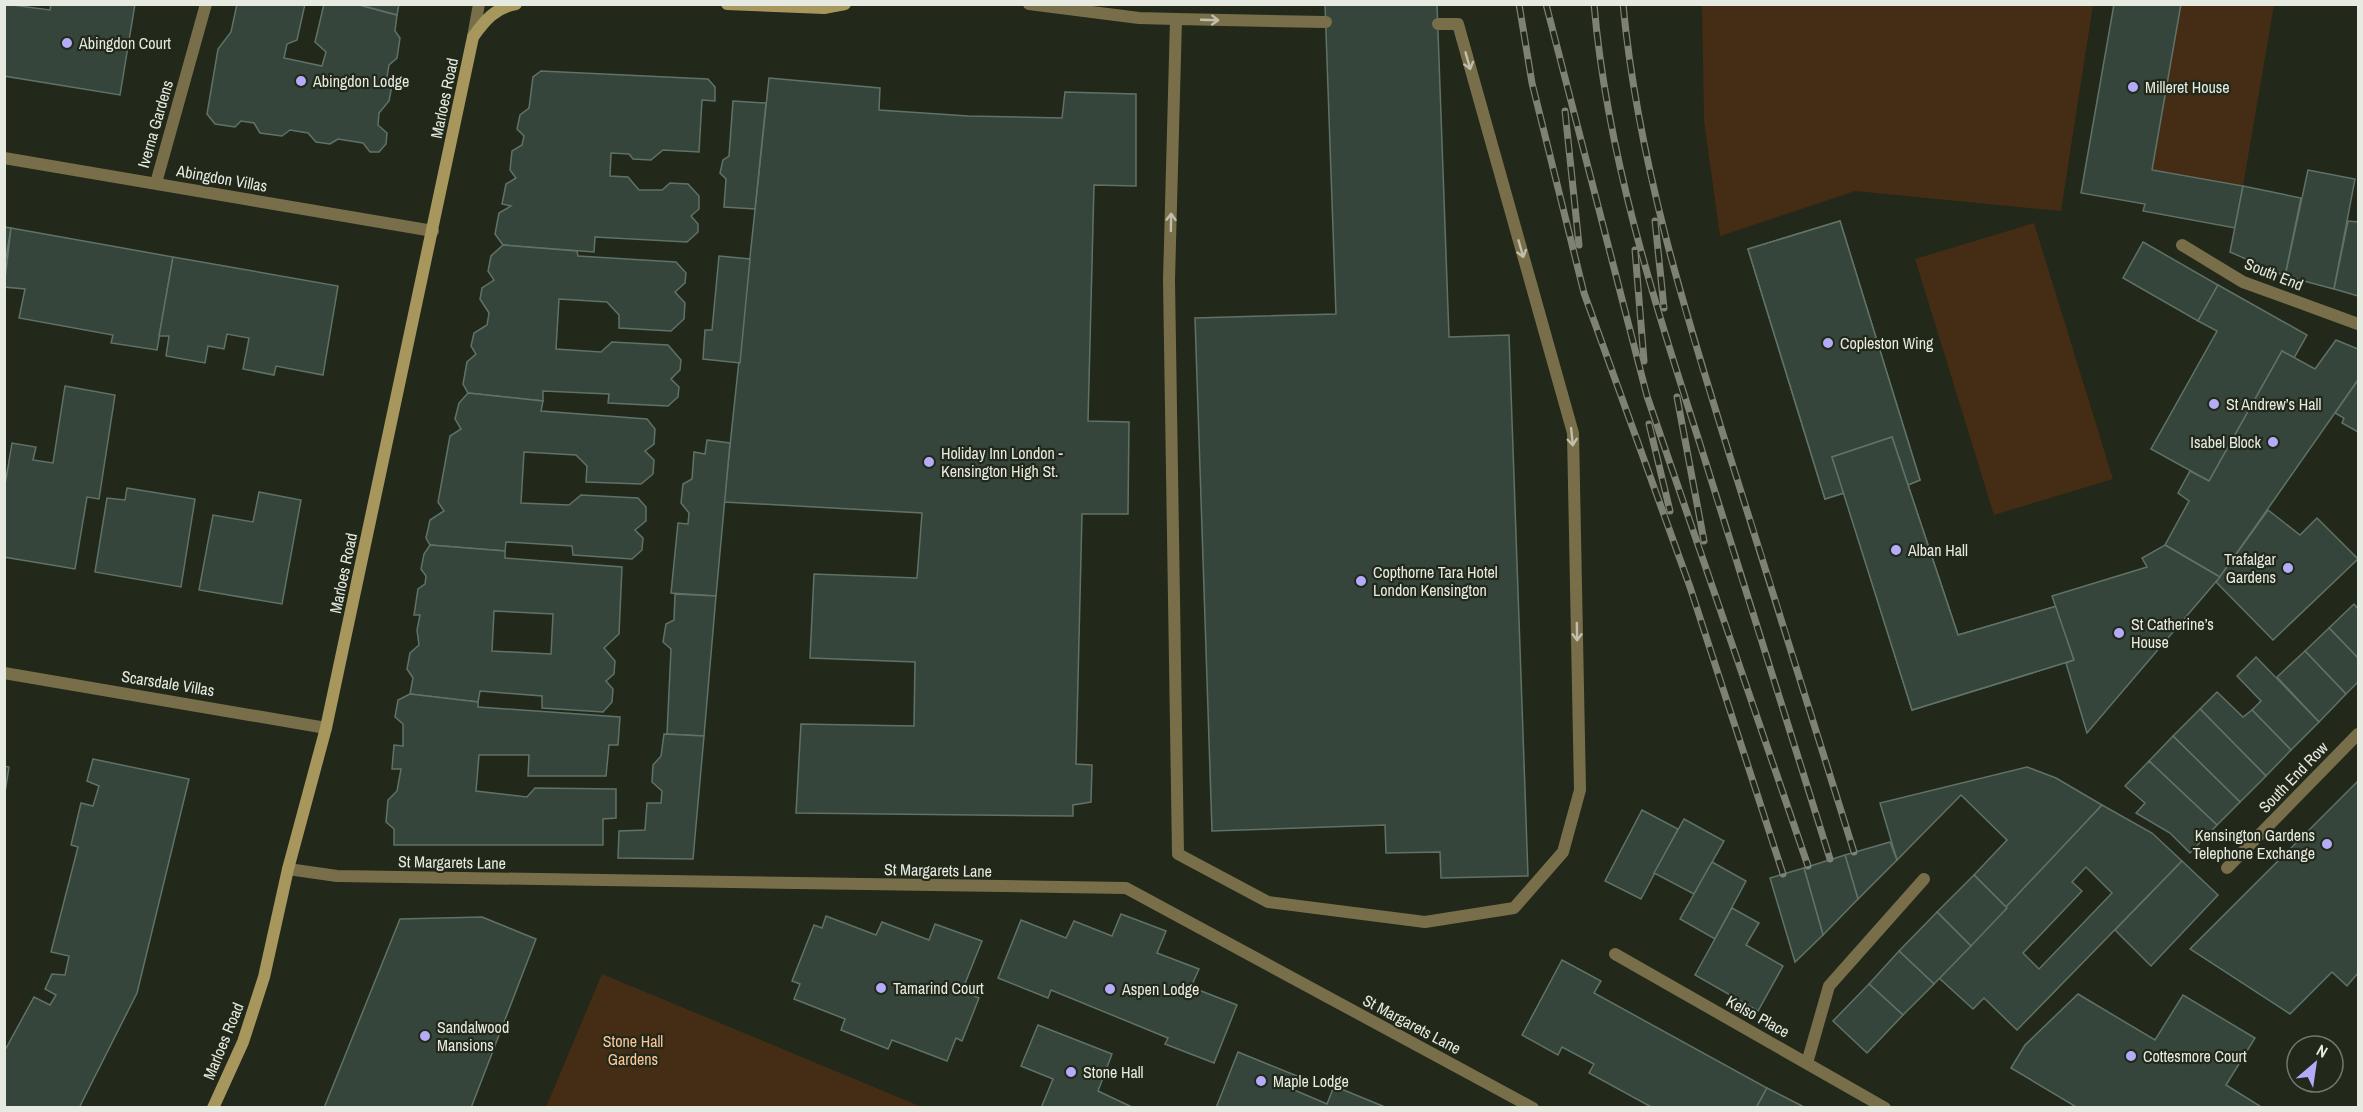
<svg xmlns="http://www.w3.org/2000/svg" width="2363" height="1112" font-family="'Archivo Narrow',sans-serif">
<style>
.green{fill:#452c14}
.building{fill:#35453b;stroke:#607267;stroke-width:1.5;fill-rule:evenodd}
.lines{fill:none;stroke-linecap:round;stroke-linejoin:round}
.lane{stroke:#786e4a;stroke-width:12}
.street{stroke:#786e4a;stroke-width:12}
.secondary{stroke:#a7975d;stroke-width:12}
.rail-casing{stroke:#7d8275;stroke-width:7}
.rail{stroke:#22281a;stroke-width:4.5;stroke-dasharray:14;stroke-linecap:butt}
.oneway{stroke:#c0bfac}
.poi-dot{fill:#b4acf9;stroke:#22281a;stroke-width:2}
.labels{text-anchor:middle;stroke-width:4.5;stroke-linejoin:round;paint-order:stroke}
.poi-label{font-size:16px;fill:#e6eae0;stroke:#22281a;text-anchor:start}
.street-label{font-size:16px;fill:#e6eae0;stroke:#22281a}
.park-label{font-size:16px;fill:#fdc698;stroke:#22281a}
</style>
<rect width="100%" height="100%" fill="#22281a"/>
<g class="green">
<path d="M1702,5H2093L2061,211L1855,191L1720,236L1704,121Z"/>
<path d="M2181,5H2274L2243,186L2152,170Z"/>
<path d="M2034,223L2113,479L1994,515L1915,259Z"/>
<path d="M602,974L922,1107H546Z"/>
</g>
<g class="building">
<path d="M4,4L50,10L51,4H135L120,95L4,76Z"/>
<path d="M237,4H305L297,40L287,44L284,58L322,66L326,52L315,42L324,4H356L397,15L395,31L400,38L397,58L389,65L387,77L392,85L389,101L379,113L378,125L387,133L386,144L379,152H370L363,143L338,139L330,144L316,142L308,133L290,130L282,136L260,133L254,123L241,121L235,127L215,124L207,114L218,49L231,32Z"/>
<path d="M356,4H399L397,15Z"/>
<path d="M1325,4H1437L1449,337L1509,335L1528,876L1441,878L1440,852L1386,853L1385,825L1212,831L1195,318L1336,314Z"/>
<path d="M2114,4H2181L2152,170L2243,186L2235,228L2143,211L2145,204L2081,193Z"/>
<path d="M541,71L708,79L715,87V101L702,100L699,152L663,150L651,160L633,159L629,154L611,153L610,176L628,177L639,190H662L670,183L688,184L699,196V209L691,216L698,224V232L687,242L595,237L594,252L503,245L495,234L499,213L511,206L502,204L506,184L516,178L510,170L512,151L522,145L524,136L517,129L520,115L529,108L533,77Z"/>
<path d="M769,78L880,88L879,110L968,116L1062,118L1065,92L1136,94V186L1094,185L1088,421L1129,422L1128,514H1082L1076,764L1092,765L1091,802L1073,805V816L796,813L801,724L914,726L915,662L810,658L814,574L917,578L922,513L724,502Z"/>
<path d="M733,101L766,103L755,209L724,207L726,179L720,173L723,160L729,156Z"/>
<path d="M2308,170L2355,179L2334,289L2285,276Z"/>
<path d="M2243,186L2301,198L2285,276L2230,252Z"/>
<path d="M1840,221L1920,480L1908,485L1958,635L2057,606L2074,660L1912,710L1844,493L1825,499L1748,249Z"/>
<path d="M1840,221L1920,480L1908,485L1892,437L1832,457L1844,493L1825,499L1748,249Z"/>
<path d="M2348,221L2358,222V296L2334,289Z"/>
<path d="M4,227L11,228L4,270Z"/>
<path d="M11,228L173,257L157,350L111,343L113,335L19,318L25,289L4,287Z"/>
<path d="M2143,242L2218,285L2198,321L2123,278Z"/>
<path d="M503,245L577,251L578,256L676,262L686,273L685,283L675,292L685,303L684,319L671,331L619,328V315L607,302L559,299L556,349L601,352L612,342L668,345L681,360L680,370L671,379L679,387L678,397L668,406L608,403L609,394L543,391V401L468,393L463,384L467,362L476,354L471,346L474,333L487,325L489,313L480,299L482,288L494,280L488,271L491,256Z"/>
<path d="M719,256L750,259L740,363L703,359L705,330H712Z"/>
<path d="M173,257L338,286L323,375L276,366L274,375L243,369L249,338L227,334L224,349L208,346L205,363L166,356L169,336H159Z"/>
<path d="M2218,285L2307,335L2294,358L2282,351L2209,481L2151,449L2217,331L2198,321Z"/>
<path d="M2336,340L2358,349V380L2220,577L2165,545L2189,501L2178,493L2190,471L2209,481L2282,351L2315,369Z"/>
<path d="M2358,380V432L2342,423L2344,418L2335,413Z"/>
<path d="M65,386L115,395L99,499L87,497L75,569L4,557V491L12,443L36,447L33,460L53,463Z"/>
<path d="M468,393L543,401L541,411L647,419L655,429L654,444L645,451L654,460L653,474L641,484L586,482L587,466L576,455L524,452L521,503L569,505L581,495L638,498L646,507V521L635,530L643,538L642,550L632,559L573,555L572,546L506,542L505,551L430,545L426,538L430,520L444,511L438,502L450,436L461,429L455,419L459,403Z"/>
<path d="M1892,437L1958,635L2057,606L2074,660L1912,710L1832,457Z"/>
<path d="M707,440L730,443L716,596L671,593L678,523L688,524L689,513L681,503L683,484L692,479L694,452L705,454Z"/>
<path d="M127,488L195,499L181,587L95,572L107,498L125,500Z"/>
<path d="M259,492L301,500L282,604L199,590L213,515L253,522Z"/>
<path d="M2268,510L2300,535L2317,518L2358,559L2273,640L2216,582Z"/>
<path d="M430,545L505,551V558L622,567L619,634L604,648L615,661L614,674L606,681L613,689L612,702L603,712L542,708V696L480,691L478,702L410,694L413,678L407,669L410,653L419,645L417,630L420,615H414L418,589L425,584L426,576L421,569L424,554ZM494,611L553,614L551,654L492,651Z"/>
<path d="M2165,545L2220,577L2087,733L2066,663L2074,660L2052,596L2147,567L2142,558Z"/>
<path d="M675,594L716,596L704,736L667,734L671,649L663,642L666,624L674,620Z"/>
<path d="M2354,604L2358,609V658L2329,628Z"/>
<path d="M2329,628L2358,658V682L2346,694L2305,651Z"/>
<path d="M2305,651L2346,694L2319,722L2277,677Z"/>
<path d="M2256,657L2319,722L2291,750L2252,710L2261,701L2237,676Z"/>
<path d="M2217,692L2243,717L2252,710L2291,750L2266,776L2200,709Z"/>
<path d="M410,694L478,702V707L620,717L618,745H609L606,776H528L529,755H479L476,791L527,797L535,788L616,789V818L603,819V845H394V829L386,822L388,800L397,791L401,769H392L394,745L403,746V724L395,717L398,700Z"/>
<path d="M2200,709L2266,776L2240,802L2173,736Z"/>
<path d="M664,734L704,736L693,859L618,858L619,831L645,830L647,803H661L662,791L652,782L653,765L661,756Z"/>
<path d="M2173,736L2240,802L2217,825L2149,761Z"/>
<path d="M93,759L189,779L137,993L79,1108H4V1052L34,997L50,1005L56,995L45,989L52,974L65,975L69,956L51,952L78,847L71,845L81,803L93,806L99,786L87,781Z"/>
<path d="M2149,761L2217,825L2190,853L2170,833L2136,813L2145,803L2125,786Z"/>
<path d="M4,766L9,767L4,799Z"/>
<path d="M2027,767L2056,778L2102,805L2007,908L1974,875L2007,840L1961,795L1897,860L1880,803Z"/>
<path d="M2358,781V973L2347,986L2332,972L2290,1014L2190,949Z"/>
<path d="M2102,805L2152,833L2182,861L2017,1030L1984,998L1973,1009L1939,978ZM2086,867L2112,893L2039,969L2023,953L2082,891L2072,882Z"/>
<path d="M1642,810L1678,829L1641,899L1605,881Z"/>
<path d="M1684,819L1724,841L1694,894L1654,873Z"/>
<path d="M1890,842L1897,860L1858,899L1845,855Z"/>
<path d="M1845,855L1858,899L1823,935L1804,868Z"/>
<path d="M2182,861L2218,895L2151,966L2115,930Z"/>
<path d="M1712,862L1746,881L1715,939L1680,919Z"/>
<path d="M1804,868L1823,935L1795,962L1770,878Z"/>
<path d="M1974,875L2007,908L1971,946L1937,912Z"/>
<path d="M1732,908L1759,923L1746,945L1783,966L1758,1011L1695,975Z"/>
<path d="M1937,912L1971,946L1934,984L1899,951Z"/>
<path d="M1121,914L1166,931L1157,953L1199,969L1191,987L1237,1005L1214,1063L1165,1044L1168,1038L1051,990L1048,998L998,978L1021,920L1066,938L1074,921L1112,936Z"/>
<path d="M826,916L876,935L882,922L929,940L935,924L982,941L962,991L979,998L962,1041L956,1038L947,1061L892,1040L888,1049L841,1030L845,1019L794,999L800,984L792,981L814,925L822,928Z"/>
<path d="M482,917L536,939L471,1108H324L400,919Z"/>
<path d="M1899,951L1934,984L1903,1015L1869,984Z"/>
<path d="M1562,960L1601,981L1594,993L1767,1088L1756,1108H1653L1589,1073L1594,1064L1562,1047L1558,1055L1522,1035Z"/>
<path d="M1869,984L1903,1015L1867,1053L1833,1021Z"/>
<path d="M2078,994L2155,1040L2183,995L2255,1038L2226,1085L2263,1108H2078L2011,1068L2025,1045Z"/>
<path d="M1038,1025L1112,1054L1098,1091L1134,1108H1041L1053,1079L1021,1066Z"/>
<path d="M1238,1052L1297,1076L1292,1089L1327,1104L1334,1086L1385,1107L1216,1108Z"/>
<path d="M1767,1088L1806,1108H1756Z"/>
</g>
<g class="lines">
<g class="lane">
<path d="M1029,4L1139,18L1176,19"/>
<path d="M1326,22L1176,19L1169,280L1178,854L1268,902L1425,922L1514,908L1563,852L1580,790L1573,433L1458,24H1438"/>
<path d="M1807,1063L1829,986L1924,879"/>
</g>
<g class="street">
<path d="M473,37L479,4"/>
<path d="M4,158L433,231"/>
<path d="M156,183L206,4"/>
<path d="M2182,245L2243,282L2358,324"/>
<path d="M4,673L326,728"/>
<path d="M2227,868L2358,734"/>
<path d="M288,869L337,876L1126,888L1533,1108"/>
<path d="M1615,954L1885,1108"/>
</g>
<g class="secondary">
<path d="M727,4L824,8L845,4"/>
<path d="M213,1108L243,1042L264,977L288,869L326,728L473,37C485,20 495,8 516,4"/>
</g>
<g class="rail-casing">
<g id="rail">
<path d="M1519,4L1532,83L1584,293L1690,587L1783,874"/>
<path d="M1546,4L1647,396L1808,866"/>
<path d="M1594,4C1607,155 1654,301 1700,444C1743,583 1787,721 1830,859"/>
<path d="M1623,4C1638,162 1685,312 1732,463C1773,592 1813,722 1854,852"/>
<path d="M1565,111L1579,245"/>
<path d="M1655,221L1664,308"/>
<path d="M1635,250L1644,361"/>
<path d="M1677,397L1704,541"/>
<path d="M1649,424L1670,511"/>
</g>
</g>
<use href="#rail" class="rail"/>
</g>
<defs><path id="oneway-shaft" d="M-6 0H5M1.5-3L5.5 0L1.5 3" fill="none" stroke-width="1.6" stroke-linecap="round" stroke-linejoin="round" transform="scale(1.5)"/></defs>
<g class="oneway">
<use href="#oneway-shaft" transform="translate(1210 20) rotate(2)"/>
<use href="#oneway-shaft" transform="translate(1468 61) rotate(74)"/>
<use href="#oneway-shaft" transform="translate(1171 222) rotate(-89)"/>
<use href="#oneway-shaft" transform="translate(1521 249) rotate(74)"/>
<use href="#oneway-shaft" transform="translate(1572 437) rotate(84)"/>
<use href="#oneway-shaft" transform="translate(1577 632) rotate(89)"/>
</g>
<g class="poi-dot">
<circle cx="67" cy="43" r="6"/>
<circle cx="301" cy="81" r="6"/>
<circle cx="2133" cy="87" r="6"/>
<circle cx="1828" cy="343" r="6"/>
<circle cx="2214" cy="404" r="6"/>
<circle cx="2273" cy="442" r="6"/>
<circle cx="929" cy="462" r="6"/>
<circle cx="1896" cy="550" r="6"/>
<circle cx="2288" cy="568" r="6"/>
<circle cx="1361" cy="581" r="6"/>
<circle cx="2119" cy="633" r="6"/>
<circle cx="2327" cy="844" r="6"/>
<circle cx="881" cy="988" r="6"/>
<circle cx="1110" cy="989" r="6"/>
<circle cx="425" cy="1036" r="6"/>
<circle cx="2131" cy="1056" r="6"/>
<circle cx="1071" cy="1072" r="6"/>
<circle cx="1261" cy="1081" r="6"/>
</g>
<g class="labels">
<g class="poi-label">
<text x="79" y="49">Abingdon Court</text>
<text x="313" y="87">Abingdon Lodge</text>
<text x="2145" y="93">Milleret House</text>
<text x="1840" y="349">Copleston Wing</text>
<text x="2226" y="410">St Andrew’s Hall</text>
<text x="2261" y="448" text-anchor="end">Isabel Block</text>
<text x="941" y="459">Holiday Inn London -<tspan x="941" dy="18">Kensington High St.</tspan></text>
<text x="1908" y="556">Alban Hall</text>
<text x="2276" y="565" text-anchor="end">Trafalgar<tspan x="2276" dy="18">Gardens</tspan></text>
<text x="1373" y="578">Copthorne Tara Hotel<tspan x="1373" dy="18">London Kensington</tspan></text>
<text x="2131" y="630">St Catherine’s<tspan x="2131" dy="18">House</tspan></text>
<text x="2315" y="841" text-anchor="end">Kensington Gardens<tspan x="2315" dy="18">Telephone Exchange</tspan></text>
<text x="893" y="994">Tamarind Court</text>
<text x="1122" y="995">Aspen Lodge</text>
<text x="437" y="1033">Sandalwood<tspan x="437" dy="18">Mansions</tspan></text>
<text x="2143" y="1062">Cottesmore Court</text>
<text x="1083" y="1078">Stone Hall</text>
<text x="1273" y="1087">Maple Lodge</text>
</g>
<g class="street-label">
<text transform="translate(444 98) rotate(-78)" y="6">Marloes Road</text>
<text transform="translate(155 124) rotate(-74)" y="6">Iverna Gardens</text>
<text transform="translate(222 178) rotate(10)" y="6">Abingdon Villas</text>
<text transform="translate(2274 274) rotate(22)" y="6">South End</text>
<text transform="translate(343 573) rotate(-78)" y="6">Marloes Road</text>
<text transform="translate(168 683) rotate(9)" y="6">Scarsdale Villas</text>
<text transform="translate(2293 777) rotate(-46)" y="6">South End Row</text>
<text transform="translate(452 862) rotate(1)" y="6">St Margarets Lane</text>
<text transform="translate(938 870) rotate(1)" y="6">St Margarets Lane</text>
<text transform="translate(1758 1016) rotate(29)" y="6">Kelso Place</text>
<text transform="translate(1412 1024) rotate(28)" y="6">St Margarets Lane</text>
<text transform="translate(223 1041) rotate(-68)" y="6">Marloes Road</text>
</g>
<g class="park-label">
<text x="633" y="1047">Stone Hall<tspan x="633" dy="18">Gardens</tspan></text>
</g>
</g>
<rect width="2363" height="1112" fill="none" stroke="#e6eae0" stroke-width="12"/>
<g transform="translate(2315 1064) rotate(29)"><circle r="28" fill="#22281a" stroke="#707669" stroke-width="1.5"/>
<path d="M0-4.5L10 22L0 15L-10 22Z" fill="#b4acf9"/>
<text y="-9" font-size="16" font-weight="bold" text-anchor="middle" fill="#e6eae0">N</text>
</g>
</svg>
